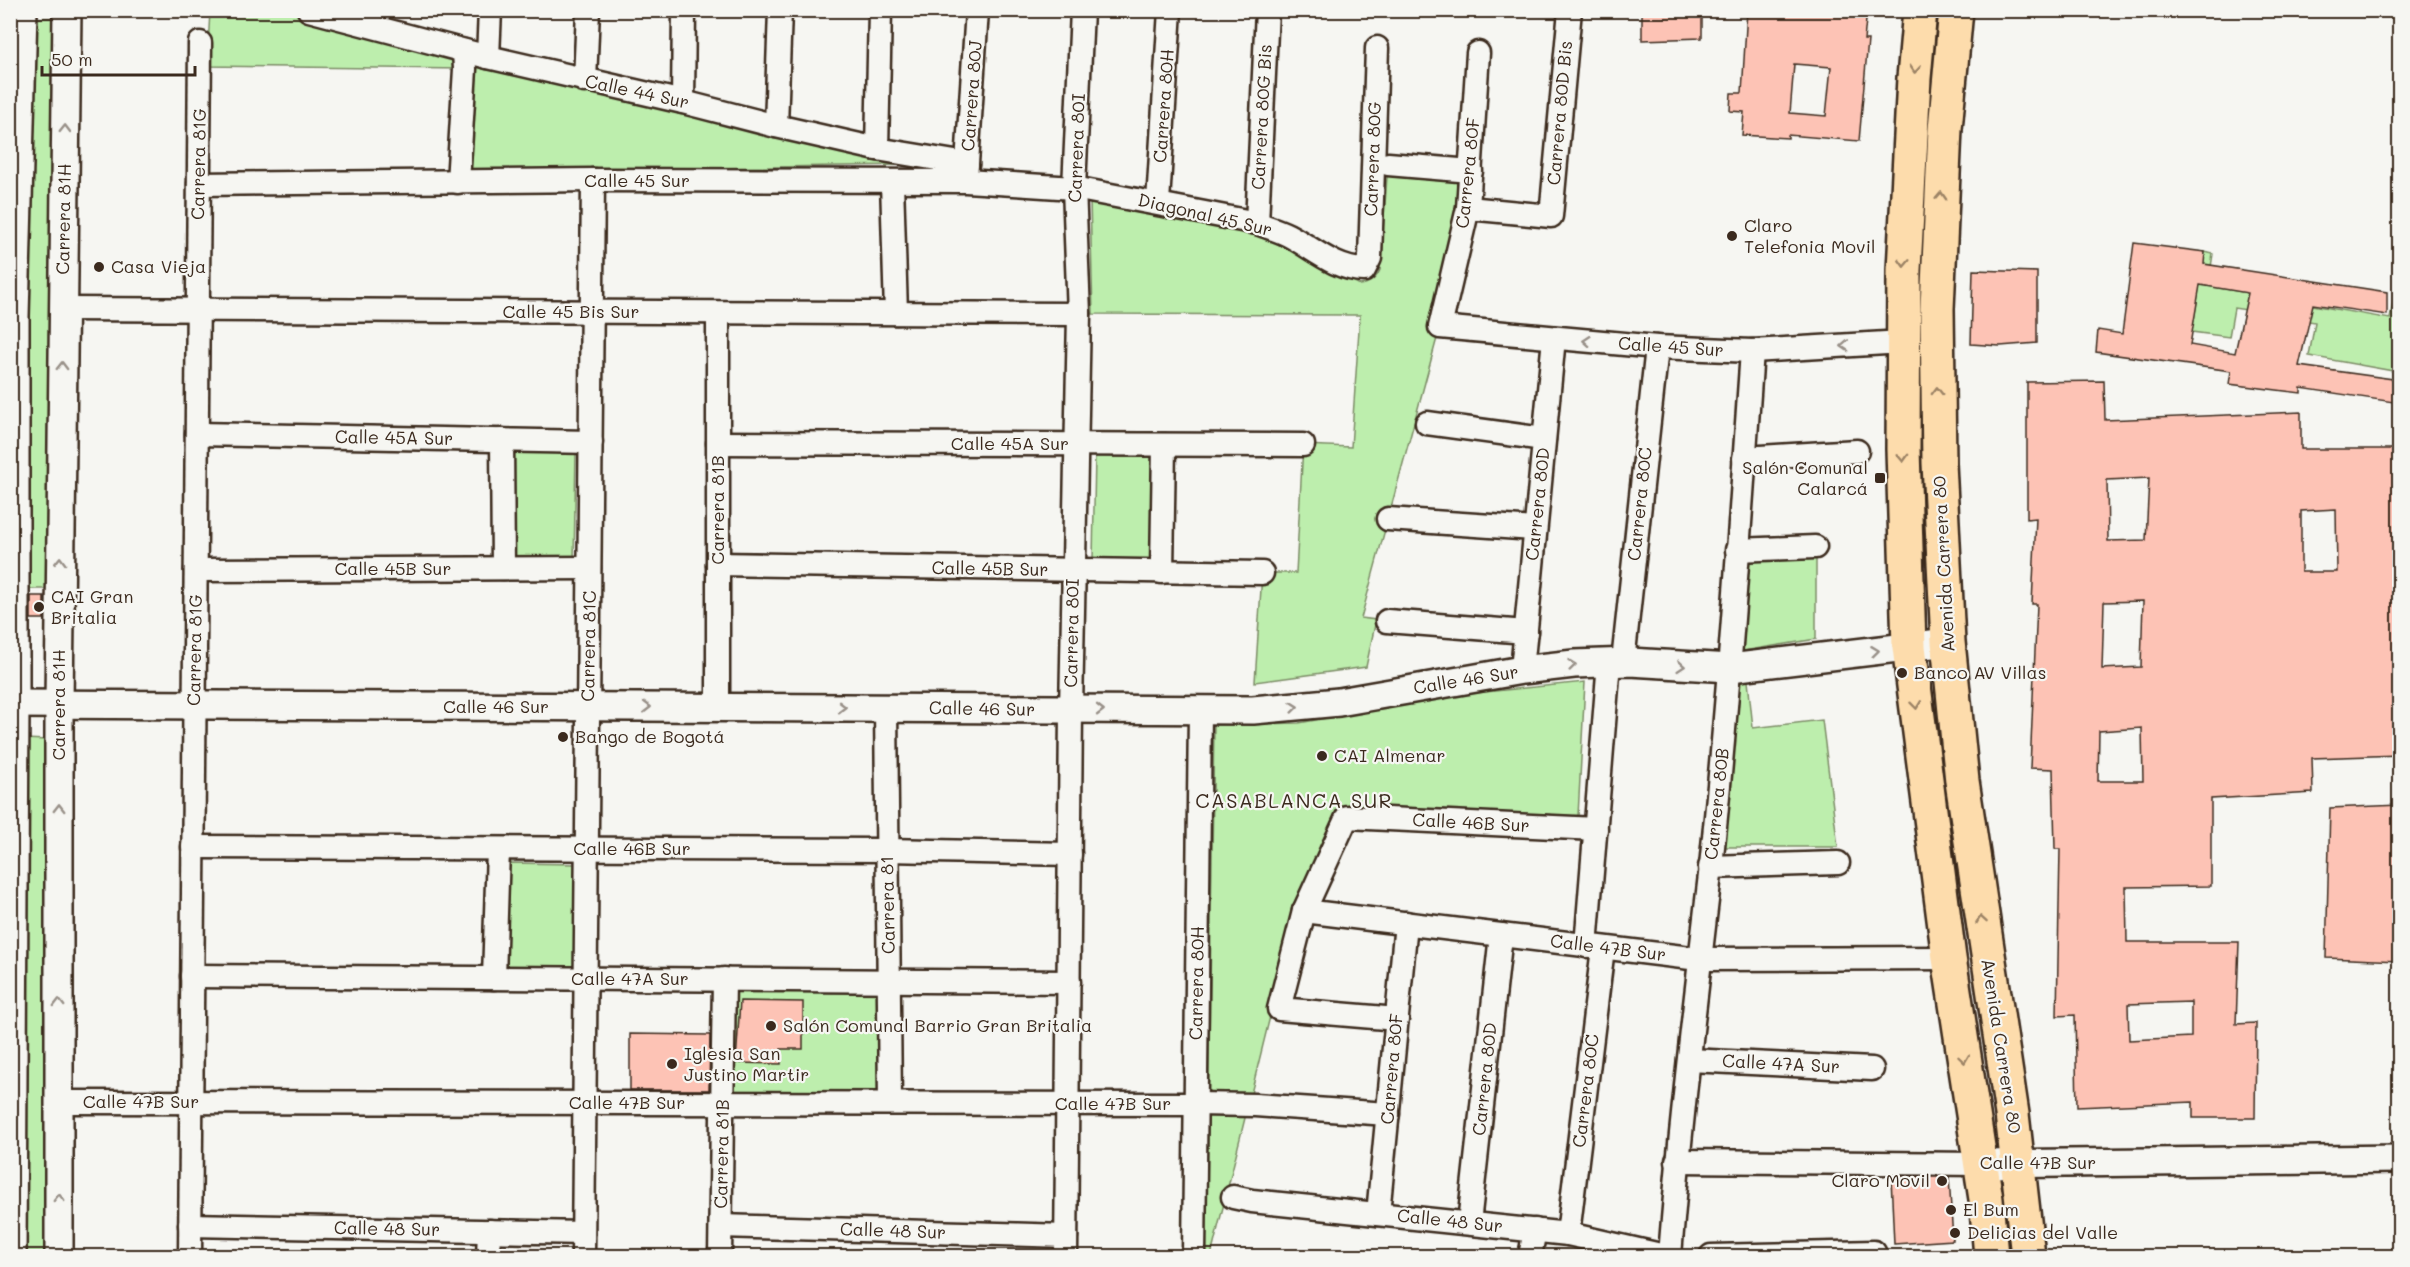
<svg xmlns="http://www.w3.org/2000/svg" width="2410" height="1267" font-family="Mali,sans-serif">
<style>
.green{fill:#bdeead;stroke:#7c8c66;stroke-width:1.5}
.building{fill:#fdc3b5;stroke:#3b2a1e;stroke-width:1.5;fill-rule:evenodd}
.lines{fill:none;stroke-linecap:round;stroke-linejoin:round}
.minor-casing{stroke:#3b2a1e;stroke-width:27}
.tertiary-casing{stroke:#3b2a1e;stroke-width:32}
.primary-casing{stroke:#3b2a1e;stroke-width:38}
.minor{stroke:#f6f6f2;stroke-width:22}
.tertiary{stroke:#f6f6f2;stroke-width:27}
.primary{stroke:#fddcac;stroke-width:33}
.oneway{stroke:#9c8365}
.oneway2{stroke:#989088}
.poi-dot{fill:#3b2a1e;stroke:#f6f6f2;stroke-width:2}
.labels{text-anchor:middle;stroke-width:4.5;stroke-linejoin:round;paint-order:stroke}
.street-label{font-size:18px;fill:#3b2a1e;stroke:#f6f6f2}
.poi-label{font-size:18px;fill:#3b2a1e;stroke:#f6f6f2;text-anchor:start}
.neighbourhood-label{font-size:20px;letter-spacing:1.5px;fill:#3b2a1e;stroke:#f6f6f2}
</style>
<rect width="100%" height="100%" fill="#f6f6f2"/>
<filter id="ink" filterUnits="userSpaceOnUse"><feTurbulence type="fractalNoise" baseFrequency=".0167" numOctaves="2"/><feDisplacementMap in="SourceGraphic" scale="12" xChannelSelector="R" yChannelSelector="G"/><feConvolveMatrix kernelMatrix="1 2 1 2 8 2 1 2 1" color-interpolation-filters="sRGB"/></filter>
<g filter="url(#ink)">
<g class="green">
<path d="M210,11H309L967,164L459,172L465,69L207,66Z"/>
<path d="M33,18H56L50,589H27Z"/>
<path d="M1388,164L1458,170L1462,209L1440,327L1361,618L1376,620L1366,667L1255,682L1262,573H1296L1303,445L1351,447L1360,315L1093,314L1090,200L1252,231L1273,238L1360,285C1370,284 1376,279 1380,270Z"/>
<path d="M2205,252L2213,254L2208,286L2276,298L2273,314L2234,308L2229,337L2192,332Z"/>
<path d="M2397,279H2399V372L2309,356L2315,322L2282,316L2285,300L2390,319Z"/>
<path d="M511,450L576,451L574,561L510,560Z"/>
<path d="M1095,456H1160L1158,562L1093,560Z"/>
<path d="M1816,553V639L1737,652L1744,556Z"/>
<path d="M1748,681L1753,728L1822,720L1838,847H1722L1736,682Z"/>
<path d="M1585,682L1578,816L1340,805L1295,915L1211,1256H1206L1214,725L1299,723L1454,695Z"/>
<path d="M23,739L47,740V1256H22Z"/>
<path d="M507,863L577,864L576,969L506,968Z"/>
<path d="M884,987V1095L734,1096V988Z"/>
</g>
<g class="building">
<path d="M1642,10H1702V38L1642,40Z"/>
<path d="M1747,10H1867L1864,40H1868L1859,141L1788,135V138L1742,135L1744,112L1730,111L1731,93H1742ZM1794,64L1831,67L1826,116L1790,113Z"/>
<path d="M2134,243L2205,252L2204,264L2387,292V315L2313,304L2299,366L2400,380V403L2301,388V393L2229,384L2231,371L2096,352L2098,330L2122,334ZM2200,285L2248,293L2235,353L2190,345Z"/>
<path d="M1973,270L2037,272V343L2000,346L1971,344Z"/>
<path d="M2104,381L2105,420L2301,412V449H2400V755L2312,758L2313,793L2211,799V886L2126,887L2127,942H2239L2236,1024L2256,1023L2255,1118H2193V1102L2077,1107L2075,1015L2057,1016L2060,849H2055L2053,769L2030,768L2037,604H2032L2036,518L2027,519V382ZM2149,478L2146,540L2108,541L2107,480ZM2336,509L2337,572H2301V511ZM2143,601L2141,667L2102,669L2104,602ZM2142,728L2143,781H2098L2099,731ZM2191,1002V1037L2129,1040L2128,1004Z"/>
<rect x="31" y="596" width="13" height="23"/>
<path d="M2400,805V961L2326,958L2330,808Z"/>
<path d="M740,1001L803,1002V1049H781V1064L736,1063Z"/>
<path d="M630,1034L710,1035L709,1090H630Z"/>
<path d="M1891,1177H1949L1953,1240L1894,1244Z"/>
</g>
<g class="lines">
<g class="minor-casing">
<g id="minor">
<path d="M309,10L488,57L683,102L776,126L877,149L967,164"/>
<path d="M1478,53L1468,208L1440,327L1657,347L1752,351L1903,342"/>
<path d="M488,57L490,10"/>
<path d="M585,81L588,10"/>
<path d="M683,102L684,10"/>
<path d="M776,126L780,10"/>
<path d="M877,149L880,10"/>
<path d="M1388,164L1471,171"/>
<path d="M966,179L977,10"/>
<path d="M458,182L465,69L464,51"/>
<path d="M892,182L896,313"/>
<path d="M199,184L593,180L966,181L1074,188L1257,223C1267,227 1278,230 1288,235C1313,248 1334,269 1364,270L1370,258L1377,48"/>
<path d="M1158,202L1170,10"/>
<path d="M1468,208L1551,216L1570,10"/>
<path d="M1257,223L1267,10"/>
<path d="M63,309L1079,314"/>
<path d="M1427,423L1544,439"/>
<path d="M197,434L591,442"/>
<path d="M502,440L503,568"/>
<path d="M718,443L1303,445"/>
<path d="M1744,458L1857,451"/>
<path d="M1388,519L1535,529"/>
<path d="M1737,550L1815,547"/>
<path d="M718,564L1262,573"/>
<path d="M196,570L589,568"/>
<path d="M1162,572L1164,445"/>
<path d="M1387,621L1526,632"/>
<path d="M1623,662L1657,347"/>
<path d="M1522,670L1554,338"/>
<path d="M718,707V313"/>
<path d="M886,707L890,1103"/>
<path d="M193,847L887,850L1070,854"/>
<path d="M1710,867L1838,863"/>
<path d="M1304,911L1699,959L1949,958"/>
<path d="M1586,946L1609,662"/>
<path d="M192,976L1069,982"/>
<path d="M494,978L498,849"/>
<path d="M1397,1019L1279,1009L1304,911L1347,817L1596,829"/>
<path d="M1689,1060L1872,1069"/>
<path d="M59,1102L1196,1104L1255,1105L1388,1114"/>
<path d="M1677,1161L1981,1164"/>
<path d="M1233,1197L1252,1201L1568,1234L1665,1256"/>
<path d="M1378,1214L1406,923"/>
<path d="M1469,1223L1501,935"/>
<path d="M190,1225L583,1233"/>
<path d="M721,1226L1066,1236"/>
<path d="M1568,1234L1603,948"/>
<path d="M190,1256L200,43"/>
<path d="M488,1256L489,1231"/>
<path d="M583,1256L593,180"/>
<path d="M720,1256L724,979"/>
<path d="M1066,1256L1071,710L1079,314L1074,188L1082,10"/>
<path d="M1194,1256L1200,710"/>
<path d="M1530,1256L1535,1230"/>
<path d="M1670,1256C1680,1126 1696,996 1711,866C1729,695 1740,523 1752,351"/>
<path d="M1711,1256L1874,1252"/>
</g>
</g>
<g class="tertiary-casing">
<g id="tertiary">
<path d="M10,704L1253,710L1339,702L1522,670L1574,664L1630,662L1730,668L1948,642"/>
<path d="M1981,1164L2400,1159"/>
<path d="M12,1256L15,704V316L23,10"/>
<path d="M59,1256V704L67,10"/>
</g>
</g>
<g class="primary-casing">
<g id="primary">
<path d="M1920,10L1914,78L1904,270L1903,449L1909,647L1949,958L1986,1199L1991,1256"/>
<path d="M1956,10L1945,129L1937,309L1939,463L1948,642L1962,781L2012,1114L2028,1256"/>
</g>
</g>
<use href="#minor" class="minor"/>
<use href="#tertiary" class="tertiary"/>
<use href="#primary" class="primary"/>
</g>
<defs><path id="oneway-chevron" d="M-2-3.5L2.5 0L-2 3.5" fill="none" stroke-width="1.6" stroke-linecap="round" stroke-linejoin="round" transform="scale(1.5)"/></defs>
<g class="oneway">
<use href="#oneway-chevron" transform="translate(1915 69) rotate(95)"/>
<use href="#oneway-chevron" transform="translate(1941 196) rotate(-87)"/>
<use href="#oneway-chevron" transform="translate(1904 263) rotate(92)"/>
<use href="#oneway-chevron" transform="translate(1937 391) rotate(-91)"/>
<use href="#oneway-chevron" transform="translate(1903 458) rotate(88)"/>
<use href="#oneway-chevron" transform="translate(1916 705) rotate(83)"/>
<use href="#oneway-chevron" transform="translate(1981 920) rotate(-99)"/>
<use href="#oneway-chevron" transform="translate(1964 1059) rotate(82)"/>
</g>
<g class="oneway2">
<use href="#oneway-chevron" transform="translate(65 129) rotate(-89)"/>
<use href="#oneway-chevron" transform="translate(1587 341) rotate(-175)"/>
<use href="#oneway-chevron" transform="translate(1845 346) rotate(177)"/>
<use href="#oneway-chevron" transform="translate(62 366) rotate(-89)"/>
<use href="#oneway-chevron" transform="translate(60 561) rotate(-89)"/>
<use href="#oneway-chevron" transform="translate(1875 651) rotate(-7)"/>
<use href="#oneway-chevron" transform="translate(1572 665) rotate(-6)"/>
<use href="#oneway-chevron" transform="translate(1681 666) rotate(5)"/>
<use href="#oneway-chevron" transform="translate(647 707)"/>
<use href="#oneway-chevron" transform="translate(842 707)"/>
<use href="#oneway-chevron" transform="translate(1294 707) rotate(-6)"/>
<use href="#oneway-chevron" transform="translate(1100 710)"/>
<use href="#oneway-chevron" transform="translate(59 808) rotate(-90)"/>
<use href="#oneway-chevron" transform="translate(59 1003) rotate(-90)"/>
<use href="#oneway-chevron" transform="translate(59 1198) rotate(-90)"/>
</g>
</g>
<g class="poi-dot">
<circle cx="1732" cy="236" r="6"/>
<circle cx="99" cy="267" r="6"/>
<rect x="1874" y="472" width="12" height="12" rx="3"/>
<circle cx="39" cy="607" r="6"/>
<circle cx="1902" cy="673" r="6"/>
<circle cx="563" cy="737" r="6"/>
<circle cx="1322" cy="756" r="6"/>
<circle cx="771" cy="1026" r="6"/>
<circle cx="672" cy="1064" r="6"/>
<circle cx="1942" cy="1181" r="6"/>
<circle cx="1951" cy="1210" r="6"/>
<circle cx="1955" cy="1233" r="6"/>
</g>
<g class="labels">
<g class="street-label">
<text transform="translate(637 92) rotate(12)" y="6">Calle 44 Sur</text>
<text transform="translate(972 96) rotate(-86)" y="6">Carrera 80J</text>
<text transform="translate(1164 106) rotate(-86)" y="6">Carrera 80H</text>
<text transform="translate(1560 113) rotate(-85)" y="6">Carrera 80D Bis</text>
<text transform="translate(1262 117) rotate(-87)" y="6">Carrera 80G Bis</text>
<text transform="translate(1077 148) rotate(-88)" y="6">Carrera 80I</text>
<text transform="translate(1373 159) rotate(-88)" y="6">Carrera 80G</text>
<text transform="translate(199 164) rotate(-89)" y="6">Carrera 81G</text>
<text transform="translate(1468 173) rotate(-84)" y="6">Carrera 80F</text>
<text x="637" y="187">Calle 45 Sur</text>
<text transform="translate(1205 215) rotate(13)" y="6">Diagonal 45 Sur</text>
<text transform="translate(64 219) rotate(-89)" y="6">Carrera 81H</text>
<text x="571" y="318">Calle 45 Bis Sur</text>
<text transform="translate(1671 347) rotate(4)" y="6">Calle 45 Sur</text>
<text transform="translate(394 438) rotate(1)" y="6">Calle 45A Sur</text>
<text x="1010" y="450">Calle 45A Sur</text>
<text transform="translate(1538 504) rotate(-84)" y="6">Carrera 80D</text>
<text transform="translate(1640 504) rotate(-84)" y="6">Carrera 80C</text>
<text transform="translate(718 510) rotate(-90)" y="6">Carrera 81B</text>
<text transform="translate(1944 564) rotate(-93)" y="6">Avenida Carrera 80</text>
<text x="393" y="575">Calle 45B Sur</text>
<text transform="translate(990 569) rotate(1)" y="6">Calle 45B Sur</text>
<text transform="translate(1072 633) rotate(-89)" y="6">Carrera 80I</text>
<text transform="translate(589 646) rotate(-89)" y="6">Carrera 81C</text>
<text transform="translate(195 650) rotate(-89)" y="6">Carrera 81G</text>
<text transform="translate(1466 680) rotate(-9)" y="6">Calle 46 Sur</text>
<text transform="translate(59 705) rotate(-90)" y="6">Carrera 81H</text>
<text x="496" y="713">Calle 46 Sur</text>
<text transform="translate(982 709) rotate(1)" y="6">Calle 46 Sur</text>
<text transform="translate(1717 804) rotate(-84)" y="6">Carrera 80B</text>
<text transform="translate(1471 823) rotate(3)" y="6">Calle 46B Sur</text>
<text x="632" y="855">Calle 46B Sur</text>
<text transform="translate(888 905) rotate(-91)" y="6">Carrera 81</text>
<text transform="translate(1608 948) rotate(7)" y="6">Calle 47B Sur</text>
<text x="630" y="985">Calle 47A Sur</text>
<text transform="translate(1197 983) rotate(-89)" y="6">Carrera 80H</text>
<text transform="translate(2001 1046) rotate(81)" y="6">Avenida Carrera 80</text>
<text transform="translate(1781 1064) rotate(3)" y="6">Calle 47A Sur</text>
<text transform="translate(1392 1069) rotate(-85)" y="6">Carrera 80F</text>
<text transform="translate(1485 1079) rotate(-84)" y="6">Carrera 80D</text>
<text transform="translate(1586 1091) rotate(-83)" y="6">Carrera 80C</text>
<text x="141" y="1108">Calle 47B Sur</text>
<text x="627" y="1109">Calle 47B Sur</text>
<text x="1113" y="1110">Calle 47B Sur</text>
<text transform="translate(722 1154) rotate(-89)" y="6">Carrera 81B</text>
<text x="2038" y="1169">Calle 47B Sur</text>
<text transform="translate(1450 1221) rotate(6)" y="6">Calle 48 Sur</text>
<text transform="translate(387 1229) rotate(1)" y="6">Calle 48 Sur</text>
<text transform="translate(893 1231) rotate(2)" y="6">Calle 48 Sur</text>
</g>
<g class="poi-label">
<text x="1744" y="232">Claro<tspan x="1744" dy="21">Telefonia Movil</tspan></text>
<text x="111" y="273">Casa Vieja</text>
<text x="1868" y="474" text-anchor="end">Salón Comunal<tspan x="1868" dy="21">Calarcá</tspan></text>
<text x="51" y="603">CAI Gran<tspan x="51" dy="21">Britalia</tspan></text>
<text x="1914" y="679">Banco AV Villas</text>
<text x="575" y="743">Bango de Bogotá</text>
<text x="1334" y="762">CAI Almenar</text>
<text x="783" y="1032">Salón Comunal Barrio Gran Britalia</text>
<text x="684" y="1060">Iglesia San<tspan x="684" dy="21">Justino Martir</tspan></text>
<text x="1930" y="1187" text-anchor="end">Claro Movil</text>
<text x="1963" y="1216">El Bum</text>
<text x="1967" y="1239">Delicias del Valle</text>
</g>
<g class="neighbourhood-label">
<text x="1294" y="808">CASABLANCA SUR</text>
</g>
</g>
<rect width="2410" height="1267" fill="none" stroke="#f6f6f2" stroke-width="36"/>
<rect x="18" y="18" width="2374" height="1231" fill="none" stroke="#3b2a1e" stroke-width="2" filter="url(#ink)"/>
<path d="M42 66v9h153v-9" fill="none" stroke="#3b2a1e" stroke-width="3"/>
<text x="51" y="66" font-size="18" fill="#3b2a1e" stroke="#f6f6f2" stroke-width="4.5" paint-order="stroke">50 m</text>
</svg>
